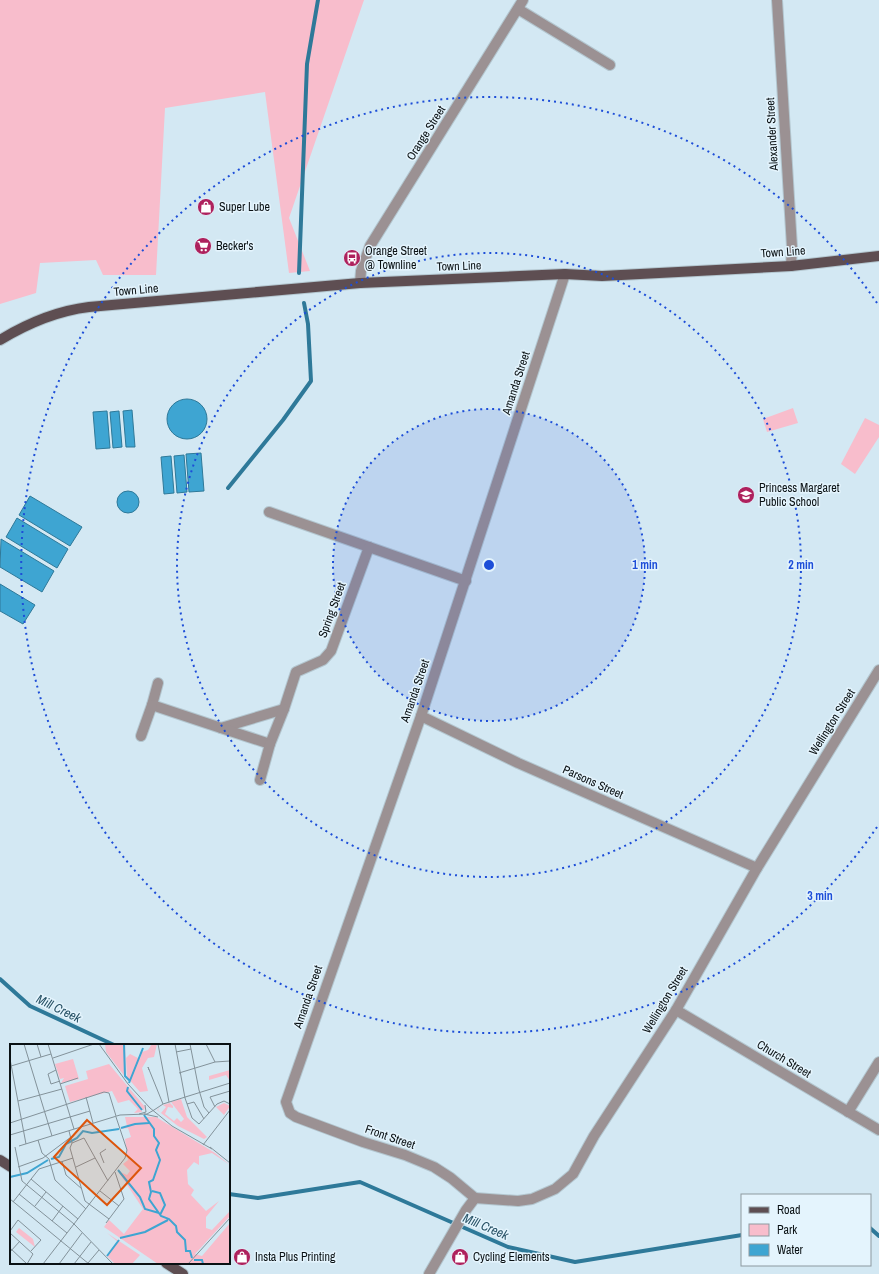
<svg xmlns="http://www.w3.org/2000/svg" width="879" height="1274" font-family="'Archivo Narrow',sans-serif">
<style>
.green{fill:#f8bdcc}
.water{fill:#3ea5d2;stroke:#2e7999}
.lines{fill:none;stroke-linecap:round;stroke-linejoin:round}
.stream{stroke:#2e7999;stroke-width:4}
.minor-casing{stroke:#b3c6cf;stroke-width:12}
.major-casing{stroke:#b3c6cf;stroke-width:12}
.minor{stroke:#9b9193;stroke-width:10}
.major{stroke:#5e4e52;stroke-width:10}
.ring{fill:none;stroke:#1d4ed8;stroke-width:2;stroke-dasharray:2 4}
.labels{text-anchor:middle;stroke-width:3;stroke-linejoin:round;paint-order:stroke}
.street-label{font-size:12px;fill:#0a1114;stroke:#e4f4fd}
.poi-label{font-size:12px;fill:#0a1114;stroke:#e4f4fd;text-anchor:start}
.water-label{font-size:13px;font-style:italic;fill:#285266;stroke:#e4f4fd}
.inset-river{fill:none;stroke:#3ea5d2;stroke-width:2}
.inset-road{fill:none;stroke:#83929a;stroke-width:1}
.view{fill:#dd550c;fill-opacity:0.15;stroke:#dd550c;stroke-width:2}
.inset-edge{fill:none;stroke:#0a1114;stroke-width:2}
.centre{fill:#1d4ed8;stroke:#e4f4fd;stroke-width:2}
.ring-label{font-size:12px;text-anchor:middle;font-weight:bold;fill:#1d4ed8;stroke:#e4f4fd;stroke-width:3;stroke-linejoin:round;paint-order:stroke}
</style>
<rect width="100%" height="100%" fill="#d3e8f3"/>
<g class="green">
<path d="M0,0H364L289,218L310,271L289,273L265,92L165,108L156,275H103L96,260L40,263L36,293L0,304Z"/>
<path d="M793,408L798,423L767,432L763,419Z"/>
<path d="M865,418L879,425V437L855,474L841,464Z"/>
</g>
<g class="water">
<circle cx="187" cy="419" r="20"/>
<path d="M132,410L135,447H126L123,411Z"/>
<path d="M107,411L110,448L96,449L93,412Z"/>
<path d="M119,411L122,447L113,448L110,412Z"/>
<path d="M201,453L204,491L189,492L186,454Z"/>
<path d="M184,455L187,492L177,493L174,456Z"/>
<path d="M171,456L174,493L164,494L161,457Z"/>
<circle cx="128" cy="502" r="11"/>
<path d="M30,496L82,527L70,546L19,515Z"/>
<path d="M17,518L68,549L57,568L6,537Z"/>
<path d="M1,539L54,571L42,592L0,567Z"/>
<path d="M0,584L35,605L23,624L0,611Z"/>
</g>
<g class="lines">
<g class="stream">
<path d="M299,273L307,64L318,0"/>
<path d="M228,488L283,420L311,381L308,324L304,303"/>
<path d="M0,979L30,1006L114,1045"/>
<path d="M229,1194L258,1198L360,1182L508,1247L575,1262L742,1235"/>
<path d="M870,1228L879,1236"/>
</g>
<g class="minor-casing">
<g id="minor">
<path d="M777,0L792,247L791,266"/>
<path d="M518,9L610,65"/>
<path d="M360,283L361,271L370,246L523,0"/>
<path d="M269,512L466,581"/>
<path d="M158,683L152,705L221,728L284,709L296,672L323,660L331,651L369,547"/>
<path d="M421,716L518,763L757,868"/>
<path d="M221,728L270,744L284,709"/>
<path d="M141,736L152,705"/>
<path d="M260,780L270,744"/>
<path d="M676,1010L879,1130"/>
<path d="M848,1112L879,1062"/>
<path d="M475,1198L451,1178L434,1167L405,1155L363,1142L296,1117L290,1113L286,1102L421,716L565,274"/>
<path d="M429,1274L466,1210L475,1198L518,1201L532,1199L555,1189L573,1174L594,1136L676,1010L757,868L879,670"/>
</g>
</g>
<g class="major-casing">
<g id="major">
<path d="M0,340C28,323 56,311 89,307L360,283L565,274L602,276L791,266L879,256"/>
<path d="M0,1160L11,1167"/>
<path d="M166,1263L183,1274"/>
</g>
</g>
<use href="#minor" class="minor"/>
<use href="#major" class="major"/>
</g>
<circle cx="489" cy="565" r="156" fill="#1d4ed8" fill-opacity=".12"/>
<g class="ring">
<circle cx="489" cy="565" r="156"/>
<circle cx="489" cy="565" r="312"/>
<path d="M877 827A468 468 0 1 1 877 303"/>
</g>
<defs>
<g id="shop-disc" transform="scale(0.9)"><circle r="9.5" fill="#ae215d" stroke="#e4f4fd"/><path d="M-5-2.5h2.3a2.7 3.5 0 0 1 5.4 0H5L5.5 6h-11ZM-1.5-2.5h3a1.5 2.3 0 0 0-3 0Z" fill="#fff"/></g>
<g id="supermarket-disc" transform="scale(0.9)"><circle r="9.5" fill="#ae215d" stroke="#e4f4fd"/><path d="M-6-5.5h2.5l.6 2H6L4.5 2H-2.5L-4.4-4H-6ZM-1.5 3.2a1.3 1.3 0 1 0 .1 0ZM3 3.2a1.3 1.3 0 1 0 .1 0Z" fill="#fff"/></g>
<g id="bus-disc" transform="scale(0.9)"><circle r="9.5" fill="#ae215d" stroke="#e4f4fd"/><path d="M-5-6H5V4H4V6H2V4H-2V6H-4V4H-5ZM-3.5-4V0h7V-4ZM-3.5 1.2v1.5H-2V1.2ZM2 1.2v1.5H3.5V1.2Z" fill="#fff"/></g>
<g id="school-disc" transform="scale(0.9)"><circle r="9.5" fill="#ae215d" stroke="#e4f4fd"/><path d="M0-5L7-2L0 1L-7-2ZM-4 1L0 2.5L4 1V4Q0 6-4 4Z" fill="#fff"/></g>
</defs>
<g fill-rule="evenodd">
<use href="#shop-disc" x="206" y="207"/>
<use href="#supermarket-disc" x="203" y="246"/>
<use href="#bus-disc" x="352" y="258"/>
<use href="#school-disc" x="746" y="495"/>
<use href="#shop-disc" x="242" y="1257"/>
<use href="#shop-disc" x="460" y="1257"/>
</g>
<g class="labels">
<g class="street-label">
<text transform="translate(426 133) rotate(-58)" y="4">Orange Street</text>
<text transform="translate(772 134) rotate(-93)" y="4">Alexander Street</text>
<text transform="translate(783 252) rotate(-4)" y="4">Town Line</text>
<text transform="translate(459 266) rotate(-2)" y="4">Town Line</text>
<text transform="translate(136 290) rotate(-5)" y="4">Town Line</text>
<text transform="translate(516 383) rotate(-72)" y="4">Amanda Street</text>
<text transform="translate(332 610) rotate(-70)" y="4">Spring Street</text>
<text transform="translate(415 691) rotate(-71)" y="4">Amanda Street</text>
<text transform="translate(832 722) rotate(-58)" y="4">Wellington Street</text>
<text transform="translate(593 782) rotate(24)" y="4">Parsons Street</text>
<text transform="translate(308 997) rotate(-71)" y="4">Amanda Street</text>
<text transform="translate(665 1000) rotate(-59)" y="4">Wellington Street</text>
<text transform="translate(784 1059) rotate(31)" y="4">Church Street</text>
<text transform="translate(390 1137) rotate(19)" y="4">Front Street</text>
</g>
<g class="poi-label">
<text x="219" y="211">Super Lube</text>
<text x="216" y="250">Becker's</text>
<text x="365" y="255">Orange Street<tspan x="365" dy="14">@ Townline</tspan></text>
<text x="759" y="492">Princess Margaret<tspan x="759" dy="14">Public School</tspan></text>
<text x="255" y="1261">Insta Plus Printing</text>
<text x="473" y="1261">Cycling Elements</text>
</g>
<g class="water-label">
<text transform="translate(59 1008) rotate(26)" y="5">Mill Creek</text>
<text transform="translate(486 1226) rotate(23)" y="5">Mill Creek</text>
</g>
</g>
<g transform="translate(10 1044)">
<rect width="220" height="220" fill="#d3e8f3"/>
<path d="M95,0H115L116,34L96,8ZM142,0H147L144,13L138,14L132,24L138,47L130,48L117,33L116,14L120,10L130,15L132,8L138,6ZM63,15L69,35L51,39L54,34L50,35L45,20ZM99,20L135,63L134,66L131,65L132,68L124,69L128,65L119,56L108,59L102,47L60,58L55,42L78,35L76,27ZM220,26V37L216,31L199,36V32ZM171,55L177,73L197,93L194,95L168,82L147,66L150,63L148,66L151,69L156,63L153,61L160,59L163,62V64L158,63L155,70L164,77L167,74L171,78L174,75L161,58ZM214,59L220,62L214,71L206,63ZM115,73H146L205,109L220,121L202,109L189,112V121L184,118L177,126L178,140L184,146L181,151L196,167L209,157L196,173V184L202,186L220,167V172L185,210L192,212L220,179V220H148L94,183L99,176L114,190L133,165L108,127L117,131L120,127L113,120L118,116L115,95L121,93L118,84L111,85L117,82ZM9,184L23,195L25,203L6,188ZM97,189L130,211L122,220H105L97,212L108,198Z" fill="#f8bdcc"/>
<path class="inset-river" d="M114,0L115,32L120,37M119,39L133,4M118,43L117,47L132,66M134,71L144,85V92L149,99L146,106L150,116L143,136L139,138L141,148L139,155L151,172L159,175L166,182L167,188L175,196L176,207H180L182,214M111,84L125,80L139,79M41,115L49,113L56,100L67,94L73,87L82,89L109,85M108,126L130,153L135,165L149,169M0,133L17,129L38,116M142,147L150,149L155,161L150,171M110,194L135,188L158,176M97,212L109,196M184,216H192L193,220"/>
<path class="inset-road" d="M14,0L42,92M27,0L31,13M38,0L64,85M89,0L118,40L140,64L162,82L202,105M148,0L159,58M165,0L175,54L182,74L189,80L207,60L214,57L220,60M180,0L189,46L194,63L199,69M196,0L205,18M166,8L181,5M43,14L84,0M0,15L16,100M1,22L41,10M46,26L38,30L41,40L50,37M139,26L138,23L153,60M169,29L205,18L220,17M50,40L68,34M76,53L83,79M8,57L52,45M177,60L184,58L194,75M205,63L200,53L220,47M144,66L153,60L220,39M129,70L136,68L135,61M134,70L148,73M0,79L94,48L99,49L106,72M59,87L62,99L60,104L75,157L99,175M0,91L80,67M28,96L32,109L39,115L45,136L76,165M62,99L74,94L98,137M193,101L220,66M9,102L110,71L137,70L144,66M5,103L12,137L64,180M200,103L220,119M52,117L56,131L72,145M94,119L90,109L96,105M8,123L33,114L61,93M66,123L85,114M21,135L68,175M90,147L109,162M9,150L57,189M0,155L79,220M3,158L29,125L63,114M25,162L36,148M42,177L53,162M96,179L114,155L105,128M64,180L103,220M0,187L8,176L31,196L21,207M0,189L23,210L17,220M0,204L17,220M0,208L10,197M78,219L89,206M33,220L115,114L117,106L106,73M49,220L72,189M64,220L81,198M178,220L220,174"/>
<path class="view" d="M77,76L131,124L97,161L44,113Z"/>
<rect width="220" height="220" class="inset-edge"/>
</g>
<circle cx="489" cy="565" r="6" class="centre"/>
<g class="ring-label">
<text x="645" y="569">1 min</text>
<text x="801" y="569">2 min</text>
<text x="820" y="900">3 min</text>
</g>
<rect x="741" y="1194" width="130" height="72" fill="#e4f4fd" stroke="#8d99a0"/>
<rect x="749" y="1207" width="20" height="6" fill="#5e4e52" stroke="#8d99a0"/>
<text x="777" y="1214" font-size="12" fill="#0a1114">Road</text>
<rect x="749" y="1224" width="20" height="12" fill="#f8bdcc" stroke="#8d99a0"/>
<text x="777" y="1234" font-size="12" fill="#0a1114">Park</text>
<rect x="749" y="1244" width="20" height="12" fill="#3ea5d2" stroke="#8d99a0"/>
<text x="777" y="1254" font-size="12" fill="#0a1114">Water</text>
</svg>
